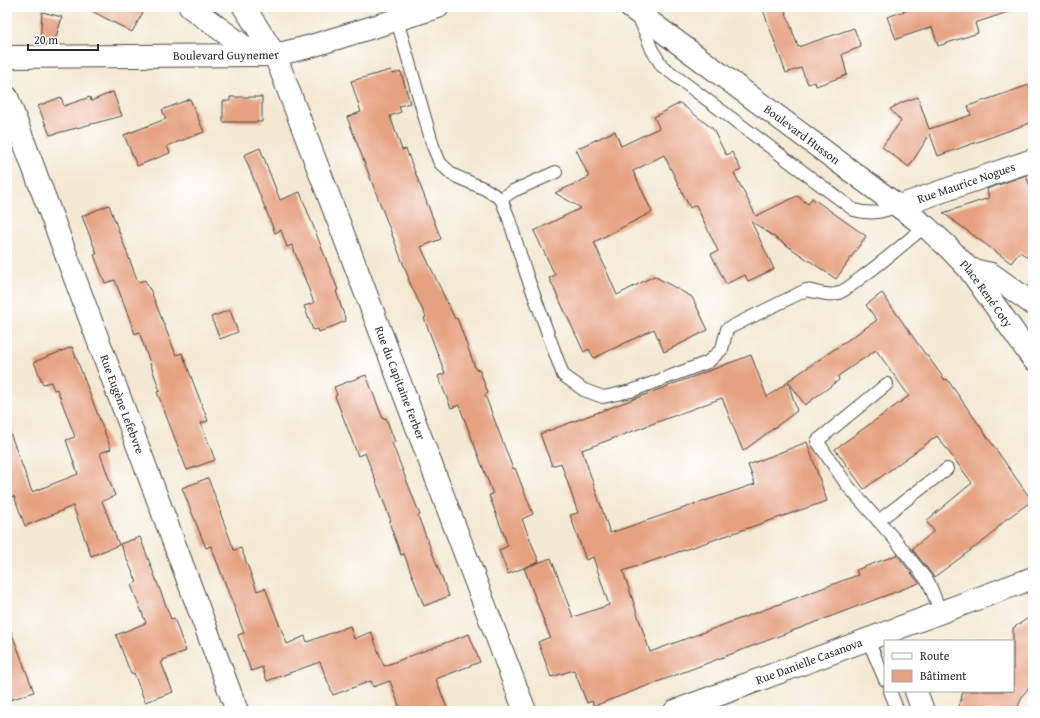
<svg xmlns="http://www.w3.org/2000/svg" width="1040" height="718" font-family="'Gentium Book Plus',serif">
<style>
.building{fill:#e6a181}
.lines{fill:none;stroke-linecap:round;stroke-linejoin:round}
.service-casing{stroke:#494844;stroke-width:14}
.minor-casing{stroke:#494844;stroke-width:24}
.tertiary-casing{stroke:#494844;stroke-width:24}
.service{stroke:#fff;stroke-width:12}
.minor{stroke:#fff;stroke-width:22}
.tertiary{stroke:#fff;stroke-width:22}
.labels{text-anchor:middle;stroke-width:4;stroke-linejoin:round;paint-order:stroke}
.street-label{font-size:12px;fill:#2b2b2b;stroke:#fff}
</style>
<rect width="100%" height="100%" fill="#fff"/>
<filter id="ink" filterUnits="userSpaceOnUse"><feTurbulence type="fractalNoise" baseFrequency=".025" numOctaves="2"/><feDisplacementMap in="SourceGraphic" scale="8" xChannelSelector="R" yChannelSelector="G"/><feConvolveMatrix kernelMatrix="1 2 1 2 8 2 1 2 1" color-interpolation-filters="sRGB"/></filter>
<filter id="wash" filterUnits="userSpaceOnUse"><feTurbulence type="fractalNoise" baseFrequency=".012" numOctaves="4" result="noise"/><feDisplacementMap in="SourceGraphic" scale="16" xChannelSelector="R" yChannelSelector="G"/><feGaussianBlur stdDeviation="0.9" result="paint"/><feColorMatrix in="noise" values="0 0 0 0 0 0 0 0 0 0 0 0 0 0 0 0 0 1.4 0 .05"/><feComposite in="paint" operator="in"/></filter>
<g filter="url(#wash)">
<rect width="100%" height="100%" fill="#f3e9d2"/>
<g id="blocks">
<g class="building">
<path d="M84,7H146L132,32Z"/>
<path d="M762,7H784L798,47L854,28L861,47L842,54L847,75L816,86L815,82L808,84L801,68L786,73Z"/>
<path d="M917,7H1013L1014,10L975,23L978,33L938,46L932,27L896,39L887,17Z"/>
<path d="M42,12L62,17L54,44H40Z"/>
<path d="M391,70L392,74L401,72L410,103L399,106L401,112L390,116L402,150L406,149L441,239L421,247L455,319L457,318L476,370L479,369L488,393L485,395L513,469L515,468L533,514L522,519L539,562L508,574L499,550L508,546L489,495L493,494L459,405L451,408L438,376L445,373L424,318L426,317L408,279H409L347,117L361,112L351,81Z"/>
<path d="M1029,85L1033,97V122L938,156L930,134L909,167L882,147L901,121L890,109L903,102L918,97L929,129L971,115L968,106Z"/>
<path d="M113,92L122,116L50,135L38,106L61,97L64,106L90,97L91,101Z"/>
<path d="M230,97H262V122H223V101H230Z"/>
<path d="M190,99L204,132L167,146L170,153L137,166L124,135L166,119L162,110Z"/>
<path d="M680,103L713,129L726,155L732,152L741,170L734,173L756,216L797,196L808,204L812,198L866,236L836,279L751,221L774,269L748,281L745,275L726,284L711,254L718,251L696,205L690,208L664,155L633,171L652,212L594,242L617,295L654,276L692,297L708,330L664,352L654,329L594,358L589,349L584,352L557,295L549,278L555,275L534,231L581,208L555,193L589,177L576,149L615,131L621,146L659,128L654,117Z"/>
<path d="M260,148L280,200L300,192L338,290L336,291L346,321L319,332L318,329L313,330L304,306L314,303L292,245L287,247L281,230L275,233L244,155Z"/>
<path d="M1026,175L1033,195V261L1020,252L1011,263L943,213L989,198L987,189Z"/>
<path d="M109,205L138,282L145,280L149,289H150L176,355L182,353L208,421L201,423L215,460L187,470L157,392L160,391L139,332L135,334L115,280L105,283L94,255L97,254L82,216Z"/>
<path d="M882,293L925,354H926L945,380L947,379L1032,501L1005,520L989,537L934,577L912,549L934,531L926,521L972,483L937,436L864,489L835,449L909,396L876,350L838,376L839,380L805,405L788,381L877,320L866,305Z"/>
<path d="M230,310L238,332L220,339L211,317Z"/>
<path d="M72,347L111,449L100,453L115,496L102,501L119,545L91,556L73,506L25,526L14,496L7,498V430H9L32,492L78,474L66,440L75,437L57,389L54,390L51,382L43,384L34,362Z"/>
<path d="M751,355L767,397L788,382L797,411L743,451L722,398L582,450L610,533L755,484L748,465L807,442L827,501L623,571L650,652L858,575L856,570L897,555L919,583L594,706L592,701L587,703L574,670L551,677L538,642L550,637L524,568L551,558L573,617L609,605L593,557L586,560L570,515L578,513L561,463L552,466L540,434Z"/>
<path d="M366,375L383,419L386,418L395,442L392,443L420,515L418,516L449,596L424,606L404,554L401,555L389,522L391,521L365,453L358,456L335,396L337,395L334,387Z"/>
<path d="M208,478L221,512H220L234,550L241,548L257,591L265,588L287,644L305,636L307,642L350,626L354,639L371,632L384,666L469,634L480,662L436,679L448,711H401L390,681L373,687L371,681L333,695L320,662L267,681L262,667L251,671L238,635L244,633L211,546L206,548L182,488Z"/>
<path d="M140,537L171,619L174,618L186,651L163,660V662H161L173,692L145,702L134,673L131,674L116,635L146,623L131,585L137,582L120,544Z"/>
<path d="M1033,615V683L1023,695L1016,711H958L963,691H1013V628Z"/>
<path d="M7,626H9L34,692L7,701Z"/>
</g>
</g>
</g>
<g filter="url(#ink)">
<use href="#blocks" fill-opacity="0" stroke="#494844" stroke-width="1"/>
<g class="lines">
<g class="service-casing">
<g id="service">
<path d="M639,17L652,50L662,66L854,210C872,215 881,212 899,206"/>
<path d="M397,20L433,146L440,163L453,175L485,189L501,199L508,216L526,273L563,375L584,390L603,397L631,391L708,362L722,349L727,329L806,290C815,291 826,296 836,294C846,291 854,283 862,277C884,261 904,244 925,226"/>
<path d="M501,199L513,191L556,172"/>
<path d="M887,384L817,441L847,485L897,542L929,583L941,613"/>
<path d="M878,521L947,469"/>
<path d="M868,640L885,680"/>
<path d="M890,691L898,711"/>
</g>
</g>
<g class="minor-casing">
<g id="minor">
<path d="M190,7L246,48L262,52"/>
<path id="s1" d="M244,7L275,55L525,711"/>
<path id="s2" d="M7,57L275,55L308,47L438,7"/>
<path id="s3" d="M7,97L237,711"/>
<path id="s4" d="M899,206L1033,160"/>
<path d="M969,269L991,274L1033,304"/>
<path d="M916,691L923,711"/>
<path id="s5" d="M675,711L1033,578"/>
</g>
</g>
<g class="tertiary-casing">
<g id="tertiary">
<path id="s6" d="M630,7L925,226L947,246L969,269L1033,359"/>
</g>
</g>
<use href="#service" class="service"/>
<use href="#minor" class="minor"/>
<use href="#tertiary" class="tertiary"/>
</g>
</g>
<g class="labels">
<g class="street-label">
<text dy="4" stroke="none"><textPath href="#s2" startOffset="219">Boulevard Guynemer</textPath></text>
<text dy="4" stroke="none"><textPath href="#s6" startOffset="214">Boulevard Husson</textPath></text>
<text dy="4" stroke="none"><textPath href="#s4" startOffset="71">Rue Maurice Nogues</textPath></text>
<text dy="4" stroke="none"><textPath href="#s6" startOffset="459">Place René Coty</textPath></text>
<text dy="4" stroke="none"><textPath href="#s1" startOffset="408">Rue du Capitaine Ferber</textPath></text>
<text dy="4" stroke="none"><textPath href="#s3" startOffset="328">Rue Eugène Lefebvre</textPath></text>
<text dy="4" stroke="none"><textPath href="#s5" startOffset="143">Rue Danielle Casanova</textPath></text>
</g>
</g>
<rect width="1040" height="718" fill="none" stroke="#fff" stroke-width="24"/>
<rect x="884" y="640" width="130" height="52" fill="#ffffff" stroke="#aaaaaa"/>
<rect x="892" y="653" width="20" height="6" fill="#ffffff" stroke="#aaaaaa"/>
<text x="920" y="660" font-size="12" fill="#2b2b2b">Route</text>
<rect x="892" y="670" width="20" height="12" fill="#e6a181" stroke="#aaaaaa"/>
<text x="920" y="680" font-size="12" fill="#2b2b2b">Bâtiment</text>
<path d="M28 44v6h70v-6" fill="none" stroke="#2b2b2b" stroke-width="2"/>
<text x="34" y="44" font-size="12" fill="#2b2b2b" stroke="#ffffff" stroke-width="3" paint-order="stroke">20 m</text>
</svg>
